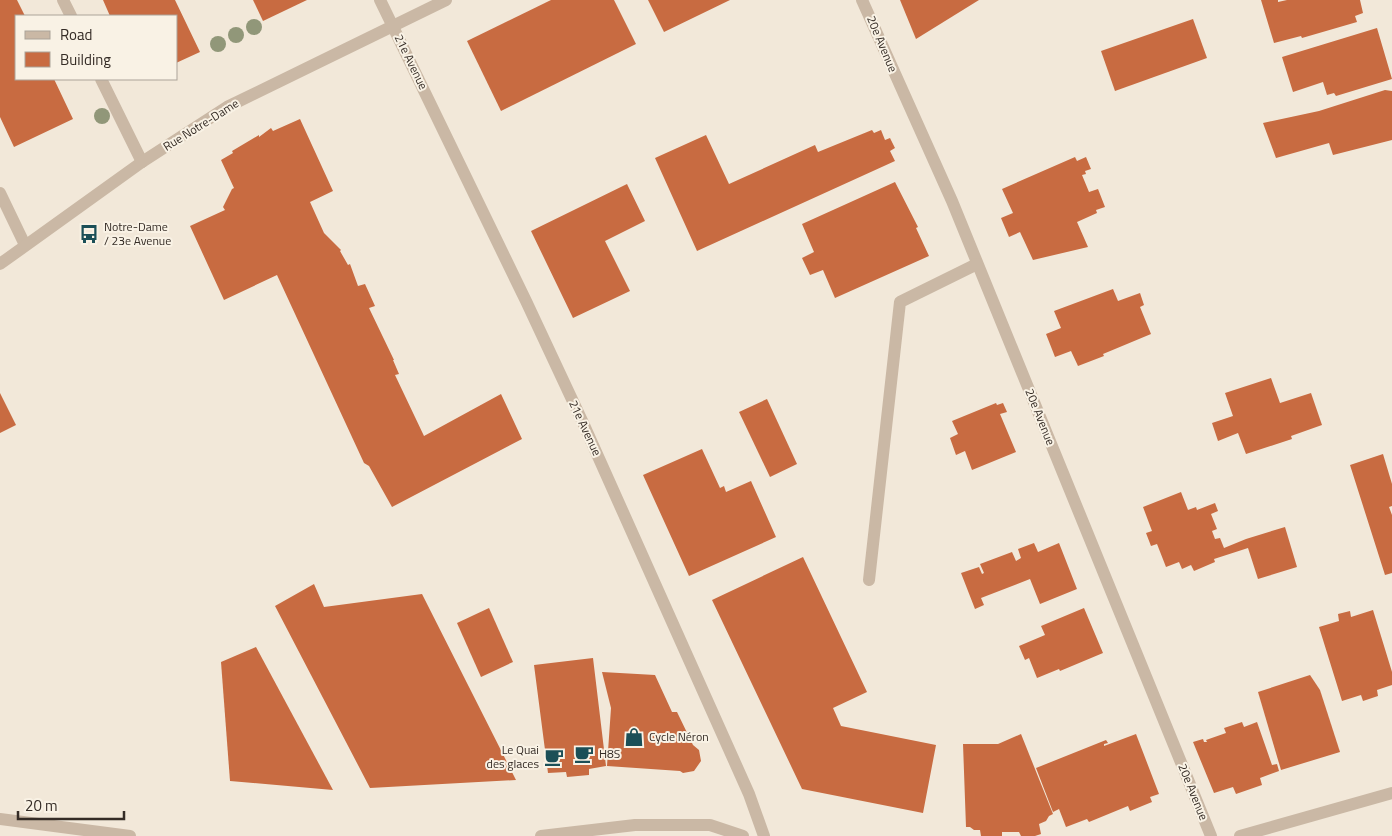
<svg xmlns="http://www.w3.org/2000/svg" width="1392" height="836" font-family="'Titillium Web',sans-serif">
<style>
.building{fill:#c86b41}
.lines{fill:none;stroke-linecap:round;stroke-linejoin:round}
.minor{stroke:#cab8a5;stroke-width:12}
.tree{fill:#919779}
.labels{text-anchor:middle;stroke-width:4;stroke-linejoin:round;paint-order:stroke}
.street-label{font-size:12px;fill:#352c26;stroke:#f9f2e5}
.poi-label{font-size:12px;fill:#352c26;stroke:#f9f2e5;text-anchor:start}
</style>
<rect width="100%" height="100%" fill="#f2e8d9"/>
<g class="building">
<path d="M0,0H17L25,16H16V79H54L73,119L14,147L0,117Z"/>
<path d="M103,0H175L200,52L176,63V16H110Z"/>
<path d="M253,0H307L263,21Z"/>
<path d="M551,0H614L636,44L501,111L467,41Z"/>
<path d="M648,0H730L664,32Z"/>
<path d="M900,0H979L916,39Z"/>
<path d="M1261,0H1278V2L1287,0H1360L1363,13L1355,16L1357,22L1302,38L1301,36L1274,43Z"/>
<path d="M1193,19L1207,58L1115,91L1101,51Z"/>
<path d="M1377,28L1392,79L1336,96L1334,93L1327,95L1323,82L1293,92L1282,57Z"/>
<path d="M1385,90L1392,91V140L1333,155L1329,143L1276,158L1263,123L1319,111Z"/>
<path d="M300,119L333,191L310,202L324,233L341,250L340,251L348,265L350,264L358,286L365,284L375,306L369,308L394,360H393L399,374L395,375L424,436L501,394L522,439L392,507L369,466L364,463L277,275L224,300L190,226L225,210L223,207L232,189L234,188L221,160L233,153L232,151L259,135V137L271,128L273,131Z"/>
<path d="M872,130L874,133L881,130L885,140L890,138L895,148L890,151L895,161L697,251L655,158L706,135L729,184L815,145L818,152Z"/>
<path d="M1075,157L1077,161L1086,157L1091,169L1085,171L1086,174L1082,175L1089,192L1098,189L1105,207L1096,210L1097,213L1077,222L1088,247L1033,260L1020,232L1009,237L1001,218L1013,213L1002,189Z"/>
<path d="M895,182L918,227L916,228L929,256L835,298L823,270L810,275L802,258L814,252L802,224Z"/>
<path d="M627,184L645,221L605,241L630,291L573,318L531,231Z"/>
<path d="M1113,289L1118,301L1140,293L1144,305L1140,307L1151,334L1103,354L1104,356L1078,366L1071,351L1055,357L1046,334L1061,328L1054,311Z"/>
<path d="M1271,378L1280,403L1311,393L1322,425L1291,436L1292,439L1246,454L1238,433L1218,441L1212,423L1233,416L1225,393Z"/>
<path d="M0,393L16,425L0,433Z"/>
<path d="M767,399L797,464L770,477L739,412Z"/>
<path d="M996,403L997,405L1003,403L1007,412L1000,414L1016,452L972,470L965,451L956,455L950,438L958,434L952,421Z"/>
<path d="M702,449L720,488L724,486L726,492L751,481L776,537L689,576L643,475Z"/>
<path d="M1383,454L1392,484V506L1389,507L1392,515V573L1385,575L1350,465Z"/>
<path d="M1181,492L1188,510L1196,507L1197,510L1215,503L1218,511L1211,514L1217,529L1212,531L1215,539L1220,538L1224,548L1246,539L1285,527L1297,567L1258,579L1248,548L1214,559L1215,562L1194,571L1191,565L1182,569L1179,562L1166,567L1157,544L1151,546L1146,533L1152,531L1143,507Z"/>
<path d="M1034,543L1038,552L1059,543L1077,589L1040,604L1030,579L981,598L984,605L975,609L961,573L979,567L982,574L984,573L980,564L1012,552L1016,561L1021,558L1018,549Z"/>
<path d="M803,557L867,692L833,708L841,726L936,745L923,813L802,789L712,600Z"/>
<path d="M314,584L324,607L422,594L516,780L370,788L275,606Z"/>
<path d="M489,608L513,662L481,677L457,623Z"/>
<path d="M1084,608L1103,653L1060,671L1059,669L1037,678L1029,658L1025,660L1019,646L1045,635L1041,626Z"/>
<path d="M1373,610L1392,672V685L1377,690L1378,696L1363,701L1361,695L1342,701L1319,627L1339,621L1338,614L1350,611L1351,617Z"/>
<path d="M256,647L333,790L230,781L221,662Z"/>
<path d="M593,658L606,766L589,769V775L567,777L566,772L548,773L534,665Z"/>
<path d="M602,672L655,675L672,712H677L693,745L699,750L701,761L694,771L683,773L680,771L607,766L611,708Z"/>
<path d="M1310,675L1320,690L1340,752L1281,770L1258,692Z"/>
<path d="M1242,722L1244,727L1257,722L1272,765L1277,764L1279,771L1260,778L1262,785L1236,794L1233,787L1214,793L1193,742L1203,739L1204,742H1207L1206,740L1226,733L1224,728Z"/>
<path d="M1021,734L1053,814L1049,816L1046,821L1039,824L1041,834L1035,836H1021L1019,832H1002V836H981L980,830H974L970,827H966L963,744H998Z"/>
<path d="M1136,734L1159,794L1150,797L1152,802L1130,811L1128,806L1089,822L1087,819L1066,827L1059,809L1053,812L1036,768L1106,740L1108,743L1104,744V746Z"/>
</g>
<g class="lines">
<g class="minor">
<path d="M63,0L71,16"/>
<path d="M380,0L526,301L584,425L749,794L764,836"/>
<path d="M862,0L952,201L1211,836"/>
<path d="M101,79L142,162"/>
<path d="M0,193L25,245"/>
<path d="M0,264L142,162L227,107L446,0"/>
<path d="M869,580L900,302L977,264"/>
<path d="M0,819L130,836"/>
<path d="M541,836L635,825H710L743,836"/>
<path d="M1240,836L1392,793"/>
</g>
</g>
<g class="tree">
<circle cx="254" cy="27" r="8"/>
<circle cx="236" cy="35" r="8"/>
<circle cx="218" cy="44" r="8"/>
<circle cx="102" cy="116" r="8"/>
</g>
<defs>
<g id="bus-bare" transform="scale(1.5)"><path d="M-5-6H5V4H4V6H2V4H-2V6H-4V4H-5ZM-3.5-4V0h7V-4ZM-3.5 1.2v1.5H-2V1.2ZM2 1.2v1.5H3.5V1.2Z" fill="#1b4f57" stroke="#f9f2e5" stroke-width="2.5" paint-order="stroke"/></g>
<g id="shop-bare" transform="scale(1.5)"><path d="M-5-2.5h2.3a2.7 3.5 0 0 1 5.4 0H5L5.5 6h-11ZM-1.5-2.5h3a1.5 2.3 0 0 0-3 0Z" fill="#1b4f57" stroke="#f9f2e5" stroke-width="2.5" paint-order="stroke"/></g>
<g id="cafe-bare" transform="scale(1.5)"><path d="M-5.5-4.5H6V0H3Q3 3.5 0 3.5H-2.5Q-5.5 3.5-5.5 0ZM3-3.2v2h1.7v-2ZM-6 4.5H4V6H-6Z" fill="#1b4f57" stroke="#f9f2e5" stroke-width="2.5" paint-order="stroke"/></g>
</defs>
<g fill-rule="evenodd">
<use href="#bus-bare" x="89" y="234"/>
<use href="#shop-bare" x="634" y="737"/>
<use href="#cafe-bare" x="584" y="754"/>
<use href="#cafe-bare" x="554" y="757"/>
</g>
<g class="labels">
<g class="street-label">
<text transform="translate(882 44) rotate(67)" y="4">20e Avenue</text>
<text transform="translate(411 62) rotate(64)" y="4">21e Avenue</text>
<text transform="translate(201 125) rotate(-32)" y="4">Rue Notre-Dame</text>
<text transform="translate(1040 417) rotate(68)" y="4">20e Avenue</text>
<text transform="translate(585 428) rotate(65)" y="4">21e Avenue</text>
<text transform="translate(1193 792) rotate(68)" y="4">20e Avenue</text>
</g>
<g class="poi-label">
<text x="104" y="231">Notre-Dame<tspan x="104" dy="14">/ 23e Avenue</tspan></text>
<text x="649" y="741">Cycle Néron</text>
<text x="539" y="754" text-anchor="end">Le Quai<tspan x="539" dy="14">des glaces</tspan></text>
<text x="599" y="758">H8S</text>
</g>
</g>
<rect x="15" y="15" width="162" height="65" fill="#f9f2e5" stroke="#aba399"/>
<rect x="25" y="31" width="25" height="8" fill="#cab8a5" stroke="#aba399"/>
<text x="60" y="40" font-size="15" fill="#352c26">Road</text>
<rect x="25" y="52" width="25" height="15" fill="#c86b41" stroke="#aba399"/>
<text x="60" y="65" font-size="15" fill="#352c26">Building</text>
<path d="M18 811v8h106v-8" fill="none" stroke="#352c26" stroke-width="2.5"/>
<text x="25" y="811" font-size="15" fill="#352c26" stroke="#f9f2e5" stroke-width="4" paint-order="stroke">20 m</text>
</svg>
